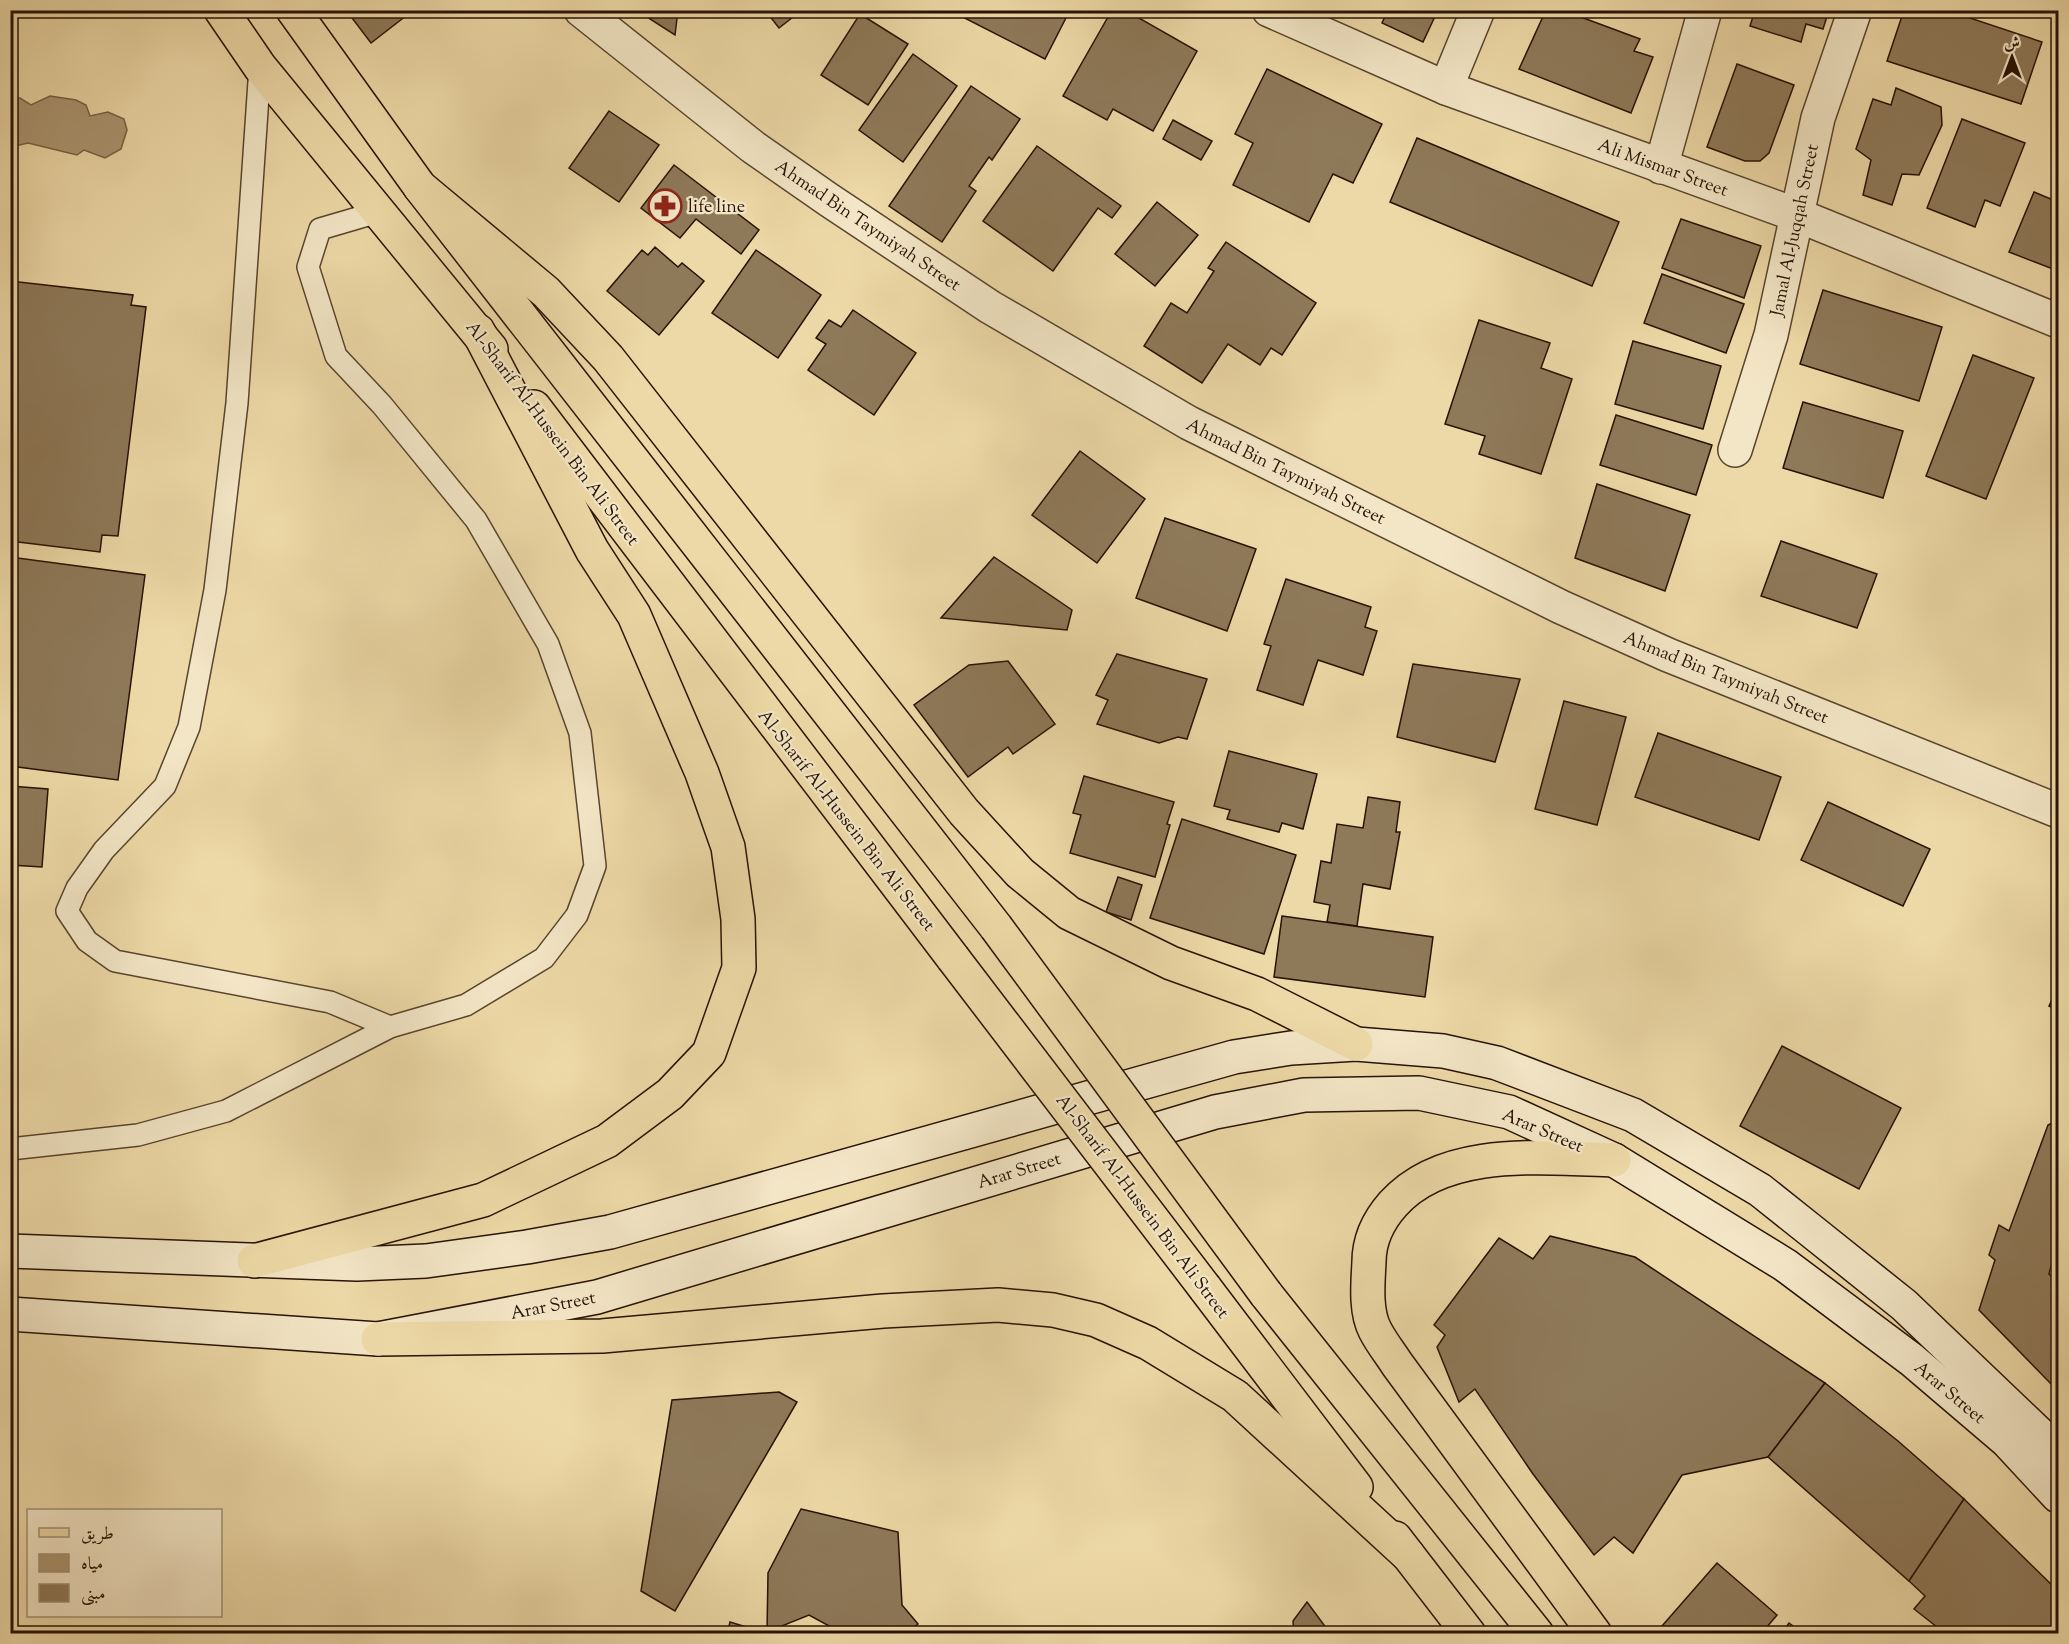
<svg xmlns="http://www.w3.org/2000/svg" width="2069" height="1644" font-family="'Sorts Mill Goudy',Amiri,serif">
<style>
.water{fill:#aa9570;stroke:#766145;stroke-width:1.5}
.building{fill:#8e7959;stroke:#271204;stroke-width:1.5}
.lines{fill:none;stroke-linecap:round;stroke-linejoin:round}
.service-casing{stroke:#58442d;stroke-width:24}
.minor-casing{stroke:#58442d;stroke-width:36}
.tertiary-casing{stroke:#58442d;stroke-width:36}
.secondary-casing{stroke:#271204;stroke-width:36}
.primary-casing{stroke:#271204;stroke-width:36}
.service{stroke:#f3e6c6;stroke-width:21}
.minor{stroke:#f3e6c6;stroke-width:33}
.tertiary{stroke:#f3e6c6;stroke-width:33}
.secondary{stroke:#f3e6c6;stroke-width:33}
.primary{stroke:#edd9a7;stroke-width:33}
.primary-bridge-casing{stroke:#271204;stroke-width:36;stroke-linecap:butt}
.primary-bridge{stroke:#edd9a7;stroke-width:33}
.labels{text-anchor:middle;stroke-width:4.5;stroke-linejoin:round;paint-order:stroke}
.street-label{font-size:18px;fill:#271204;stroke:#f3e6c6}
.poi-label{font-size:18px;fill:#271204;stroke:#f3e6c6;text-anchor:start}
</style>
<rect width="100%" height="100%" fill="#edd9a7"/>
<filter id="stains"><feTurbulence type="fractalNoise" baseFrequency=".00333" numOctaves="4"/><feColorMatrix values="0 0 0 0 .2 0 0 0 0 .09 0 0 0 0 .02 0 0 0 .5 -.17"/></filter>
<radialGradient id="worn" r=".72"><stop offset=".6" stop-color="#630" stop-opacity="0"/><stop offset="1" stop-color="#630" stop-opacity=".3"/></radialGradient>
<path class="water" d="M50,96L76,100L86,105L90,116L108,112L124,119L127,130L121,149L105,158L84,150L77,155L28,143L11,147V99L20,98L31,105Z"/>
<g class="building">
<path d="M346,10H409L411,12L371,43Z"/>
<path d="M636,10H678L675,35Z"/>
<path d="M765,10H802L779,28Z"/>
<path d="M949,10H1070L1045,59Z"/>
<path d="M1112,10H1125L1197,51L1153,131L1113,109L1107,120L1063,96Z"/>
<path d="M1388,10H1438L1423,42L1382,23Z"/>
<path d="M1546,10H1562L1640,39L1634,51L1653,57L1631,113L1519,69Z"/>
<path d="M1755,10H1829L1823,29L1806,24L1801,42L1750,26Z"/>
<path d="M1904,10H1946L2042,42L2021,104L1887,61Z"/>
<path d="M860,14L908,44L868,105L821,75Z"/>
<path d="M913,54L957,86L903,162L859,130Z"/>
<path d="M1737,64L1794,85L1769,153L1760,161H1745L1707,147Z"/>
<path d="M1267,69L1382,124L1353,183L1333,174L1309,222L1233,185L1253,143L1235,134Z"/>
<path d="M971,86L1020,119L992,160L989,157L969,186L976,191L942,242L889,206Z"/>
<path d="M1896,88L1941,107L1942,125L1919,175L1902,174L1892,205L1863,195L1871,160L1856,149L1873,99L1891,105Z"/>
<path d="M609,111L659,145L619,202L569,168Z"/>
<path d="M1962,119L2025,143L2000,206L1985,200L1975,227L1927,208Z"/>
<path d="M1173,120L1212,141L1201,160L1163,139Z"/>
<path d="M1417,138L1619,222L1592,286L1390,202Z"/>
<path d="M1037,146L1121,206L1112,218L1098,208L1053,271L983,221Z"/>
<path d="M674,165L759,230L741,254L696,219L680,238L641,208Z"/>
<path d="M2034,192L2058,202V271L2009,252Z"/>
<path d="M1157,202L1198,235L1155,286L1115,254Z"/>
<path d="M1681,219L1761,246L1744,298L1662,268Z"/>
<path d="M1226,242L1316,303L1282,355L1271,348L1260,365L1228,344L1202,383L1144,346L1171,303L1187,313L1214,271L1208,268Z"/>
<path d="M655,247L678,267L682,263L704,281L659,335L607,291L642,250L648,255Z"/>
<path d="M756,250L821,295L778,358L712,313Z"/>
<path d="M1662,274L1744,304L1726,353L1644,323Z"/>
<path d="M10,281L133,295L131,305L146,307L118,536L102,535L100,552L10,541Z"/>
<path d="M1823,290L1942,327L1919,401L1800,364Z"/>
<path d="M853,310L916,353L874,415L808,370L826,344L816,338L829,320L841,327Z"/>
<path d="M1479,320L1550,343L1541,368L1572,379L1541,474L1479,454L1485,436L1445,424Z"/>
<path d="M1633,341L1721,366L1703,429L1615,404Z"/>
<path d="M1973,355L2034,378L1986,499L1926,476Z"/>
<path d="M1803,402L1903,431L1883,498L1783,468Z"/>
<path d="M1616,415L1712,445L1696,495L1600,465Z"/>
<path d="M1080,451L1145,499L1097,563L1032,515Z"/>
<path d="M1597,484L1690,515L1665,591L1575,558Z"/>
<path d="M1165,518L1256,549L1227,631L1136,598Z"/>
<path d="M1781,541L1877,574L1857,628L1761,596Z"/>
<path d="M10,557L145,575L118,780L10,766Z"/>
<path d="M994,557L1072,610L1067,630L941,618Z"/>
<path d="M1286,579L1371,607L1365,627L1377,631L1363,675L1318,660L1303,705L1257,690L1271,646L1264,644Z"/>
<path d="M1117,654L1207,679L1187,739L1178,737L1159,743L1097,724L1108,700L1096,695Z"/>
<path d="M1008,661L1055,724L1013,754L1008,747L968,777L914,705L969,665Z"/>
<path d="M1413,664L1520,679L1495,762L1397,737Z"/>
<path d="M1564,701L1626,717L1597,825L1535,809Z"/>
<path d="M1658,733L1781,777L1759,840L1635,797Z"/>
<path d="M1229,751L1317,774L1303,829L1282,823L1279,832L1227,819L1230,810L1214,806Z"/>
<path d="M1084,776L1174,802L1167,824L1170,825L1155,877L1070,853L1081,815L1073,813Z"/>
<path d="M10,786L48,789L42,867L10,865Z"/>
<path d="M1368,797L1400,802L1396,832H1400L1390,889L1363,884L1357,926L1327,922L1330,905L1314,902L1321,861L1331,863L1337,824L1363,828Z"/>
<path d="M1828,802L1930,849L1903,906L1801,860Z"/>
<path d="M1182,819L1296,855L1264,954L1150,918Z"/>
<path d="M1118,877L1142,885L1131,920L1106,912Z"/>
<path d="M1282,916L1433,937L1425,997L1274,977Z"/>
<path d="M2058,986V1010L2049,1006Z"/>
<path d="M1782,1046L1901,1108L1859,1189L1740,1126Z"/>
<path d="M2058,1120V1239L2049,1274L2058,1284V1364L2056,1389L1979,1310L1995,1260L1989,1255L1999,1225L2009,1231L2048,1125Z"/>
<path d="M1550,1236L1635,1257L1825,1383L1768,1457L1682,1475L1633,1553L1614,1537L1594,1555L1533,1474L1475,1389L1459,1402L1437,1347L1445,1335L1434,1325L1499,1238L1533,1259Z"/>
<path d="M1825,1383L1898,1441L1964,1499L1909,1581L1768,1457Z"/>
<path d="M779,1392L797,1402L675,1611L641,1591L672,1400Z"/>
<path d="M1964,1499L2058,1591V1623L2051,1634H1946L1914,1609L1925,1596L1909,1581Z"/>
<path d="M801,1509L898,1532L902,1605L918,1624L906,1634H844L809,1615L767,1632L768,1573Z"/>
<path d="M1717,1563L1777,1615L1761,1634H1655Z"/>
<path d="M1307,1602L1327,1629L1324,1634H1294L1293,1621Z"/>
<path d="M730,1622L750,1628L751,1634H727Z"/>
<path d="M1789,1623L1804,1634H1781Z"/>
</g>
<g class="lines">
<g class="service-casing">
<g id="service">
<path d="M260,67L237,403L215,590L189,727L165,786L104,850L77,888L67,911L87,941L115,961L330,1002L390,1027"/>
<path d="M10,1149L138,1135L226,1111L390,1027L466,1005L544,958L577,915L595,866L580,733L548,644L476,520L382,405L336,356L308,267L320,229L378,212"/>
</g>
</g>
<g class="minor-casing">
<g id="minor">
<path d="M1269,10L1446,88L1797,215L2058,321"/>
<path d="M1446,88L1478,10"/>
<path d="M1661,167L1705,10"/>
<path d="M1735,450L1771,335L1818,118L1855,10"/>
</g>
</g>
<g class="tertiary-casing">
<path id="tertiary" d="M581,10L753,147L829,200L990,307L1189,423L1561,607L1668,655L2058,811"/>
</g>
<g class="secondary-casing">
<g id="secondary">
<path d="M10,1251L357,1264L426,1261L527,1247L610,1232L1234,1057L1291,1048L1356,1044L1443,1051L1497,1063L1633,1115L1760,1190L1809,1229L1904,1305L2058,1452"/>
<path d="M10,1314L378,1339L597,1297L1215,1112L1304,1095L1419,1093L1509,1112L1614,1160L1785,1265L1912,1360L2007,1441L2058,1496"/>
</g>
</g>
<g class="primary-casing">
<g id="primary">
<path d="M221,10L260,67L491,349"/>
<path d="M293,10L420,187L996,927"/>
<path d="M420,187L546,292L608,358L964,812L1020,873L1069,913L1171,963L1257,994L1356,1044"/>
<path d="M534,407L953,958"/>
<path d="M254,1261L483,1200L607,1141L670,1094L709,1053L739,968L738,919L728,847L702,773L634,615L592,550L478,331"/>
<path d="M1205,1288L1356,1487"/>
<path d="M1266,1294L1537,1634"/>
<path d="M378,1339L602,1336L883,1311L998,1305L1053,1310L1096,1320L1148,1343L1235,1396L1408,1555"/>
<path d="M1395,1538L1469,1634"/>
<path d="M1595,1634L1397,1364C1390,1353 1381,1342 1375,1330C1365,1311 1368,1282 1369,1262C1369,1239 1378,1221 1393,1204C1445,1146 1543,1158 1614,1160"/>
</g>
</g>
<use href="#service" class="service"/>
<use href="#minor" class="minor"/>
<use href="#tertiary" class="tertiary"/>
<use href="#secondary" class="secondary"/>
<use href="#primary" class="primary"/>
<g class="primary-bridge-casing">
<g id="primary-bridge">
<path d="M996,927L1266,1294"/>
<path d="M953,958L1205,1288"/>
</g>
</g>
<use href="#primary-bridge" class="primary-bridge"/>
</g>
<defs>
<g id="pharmacy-ring" transform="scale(1.725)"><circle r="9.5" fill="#f3e6c6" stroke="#8f2418" stroke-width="1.5"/><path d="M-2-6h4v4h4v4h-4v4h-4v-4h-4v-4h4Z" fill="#8f2418"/></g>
</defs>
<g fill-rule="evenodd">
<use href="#pharmacy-ring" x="665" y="206"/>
</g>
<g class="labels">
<g class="street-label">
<text transform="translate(1663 167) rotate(20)" y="6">Ali Mismar Street</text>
<text transform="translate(868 225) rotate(34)" y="6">Ahmad Bin Taymiyah Street</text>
<text transform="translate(1794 230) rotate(-78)" y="6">Jamal Al-Juqqah Street</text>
<text transform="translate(553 433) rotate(53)" y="6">Al-Sharif Al-Hussein Bin Ali Street</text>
<text transform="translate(1286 471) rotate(26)" y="6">Ahmad Bin Taymiyah Street</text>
<text transform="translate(1726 677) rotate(22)" y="6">Ahmad Bin Taymiyah Street</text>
<text transform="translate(847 820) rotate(52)" y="6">Al-Sharif Al-Hussein Bin Ali Street</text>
<text transform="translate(1543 1130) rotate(23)" y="6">Arar Street</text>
<text transform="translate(1019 1170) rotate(-17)" y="6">Arar Street</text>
<text transform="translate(1143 1206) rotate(53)" y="6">Al-Sharif Al-Hussein Bin Ali Street</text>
<text transform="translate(553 1305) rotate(-11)" y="6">Arar Street</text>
<text transform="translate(1950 1392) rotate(40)" y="6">Arar Street</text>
</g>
<g class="poi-label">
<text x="688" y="212">life line</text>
</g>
</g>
<rect width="2069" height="1644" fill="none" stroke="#edd9a7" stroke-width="36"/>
<rect x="12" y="12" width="2045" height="1620" fill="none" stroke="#271204" stroke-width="3"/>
<rect x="18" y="18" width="2033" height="1608" fill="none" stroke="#271204" stroke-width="1.5"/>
<rect x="27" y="1509" width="195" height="108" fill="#f3e6c6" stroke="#a19178" stroke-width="1.5"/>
<rect x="39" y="1528" width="30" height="9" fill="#edd9a7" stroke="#a19178" stroke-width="1.5"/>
<text x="81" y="1539" font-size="18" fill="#271204">طريق</text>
<rect x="39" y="1554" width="30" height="18" fill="#aa9570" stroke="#a19178" stroke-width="1.5"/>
<text x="81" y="1569" font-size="18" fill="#271204">مياه</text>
<rect x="39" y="1584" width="30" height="18" fill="#8e7959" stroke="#a19178" stroke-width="1.5"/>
<text x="81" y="1599" font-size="18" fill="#271204">مبنى</text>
<g transform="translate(2012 57)" stroke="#f3e6c6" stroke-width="4.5" paint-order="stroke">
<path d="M0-4.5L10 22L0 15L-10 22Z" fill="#271204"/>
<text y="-9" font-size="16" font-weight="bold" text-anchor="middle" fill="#271204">ش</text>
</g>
<rect width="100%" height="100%" filter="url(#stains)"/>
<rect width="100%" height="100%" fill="url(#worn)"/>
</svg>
